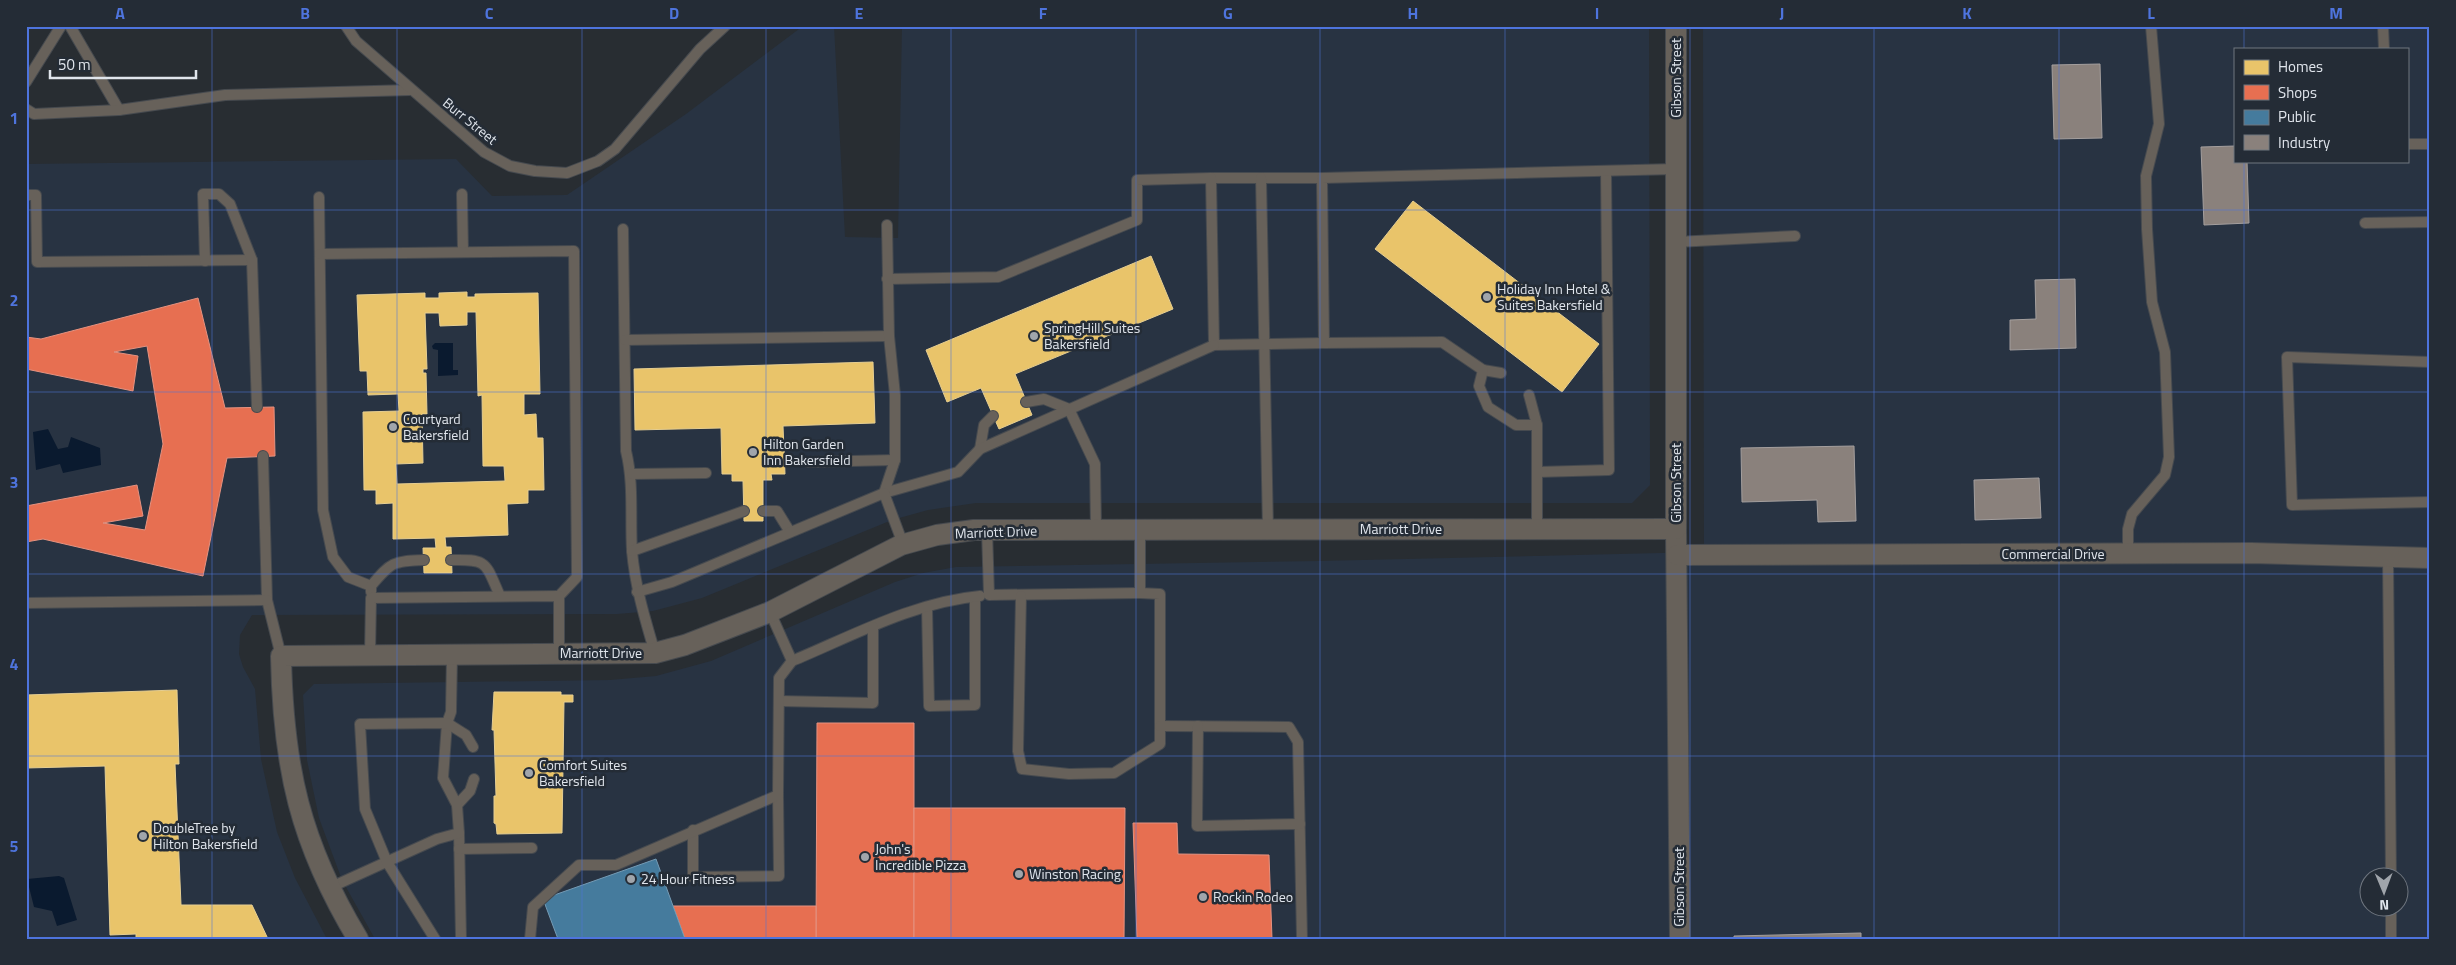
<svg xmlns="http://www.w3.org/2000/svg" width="2456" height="965" font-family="'Titillium Web',sans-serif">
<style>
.built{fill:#283342;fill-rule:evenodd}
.water{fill:#0a1a2f}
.homes{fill:#e9c46a;stroke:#e6ce91;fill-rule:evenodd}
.shops{fill:#e76f51;stroke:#e59280}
.public{fill:#457b9d;stroke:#749bb5}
.industry{fill:#8a817c;stroke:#a49f9e}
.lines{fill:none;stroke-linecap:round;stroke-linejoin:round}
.lane-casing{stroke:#464a4f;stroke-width:12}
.street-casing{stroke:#464a4f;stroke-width:22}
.lane{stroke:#67615a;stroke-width:10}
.street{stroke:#67615a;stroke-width:20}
.grid{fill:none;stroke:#4e74dd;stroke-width:1;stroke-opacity:0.55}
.poi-dot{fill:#a0a5ab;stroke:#242c36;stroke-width:2}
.labels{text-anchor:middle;stroke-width:5;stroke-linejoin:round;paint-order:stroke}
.street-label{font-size:14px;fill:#e0e5ec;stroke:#242c36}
.poi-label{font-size:14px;fill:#e0e5ec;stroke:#242c36;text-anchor:start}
.neatline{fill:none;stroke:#4e74dd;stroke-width:2}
.grid-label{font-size:16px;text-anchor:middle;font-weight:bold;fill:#4e74dd}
</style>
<rect width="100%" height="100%" fill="#282d32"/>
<g class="built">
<path d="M803,26H834L845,237L898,238L902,26H1649L1650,485L1632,503H976L928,510L892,520L702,598L653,611L617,614L252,615L240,635L239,654L243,667L255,689L261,759L277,832L295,878L327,939H26V164L456,159L492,196L567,195L686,114Z"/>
<path d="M1703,26H2430V939H375L342,880L319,818L307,760L303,695L314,684L610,680L656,676L711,661L895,582L923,573L956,567L1319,561L1704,552ZM2235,49H2407V161H2235ZM2368,878H2398V908H2368Z"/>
</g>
<g class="water">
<path d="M435,343H453V370H458V375L438,376V350L433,349L432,346Z"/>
<path d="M48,429L58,449L68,447L71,437L100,448L101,465L63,473L60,464L36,470L33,432Z"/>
<path d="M59,876L64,878L77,920L57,926L52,911L34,907L27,879Z"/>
</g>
<g class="homes">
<path d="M1413,201L1599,344L1562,392L1375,249Z"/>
<path d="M1151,256L1173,309L1015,374L1032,415L999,429L981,388L947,402L926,350Z"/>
<path d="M467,292V297H475V294L538,293L540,394H524V415L536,414L537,438H543L544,490H528V503L507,504L508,535L445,537L446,547H451L452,573H424L423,548H436L435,538L393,539V503L376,504V490H364L363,412L399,411L398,394L368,395L367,371H360L357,295L425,293V298H439V293ZM467,312H476L478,396L482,395L483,466H504L505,481L397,484L396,464L423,463L422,414H427L426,373H423V369H427L425,313H439L440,326L467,325Z"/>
<path d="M873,362L875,423L783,426L785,474H771L772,480H763V521H744L743,481H732V474H722L721,428L635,430L634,369Z"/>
<path d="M177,690L179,764H175L181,905H252L268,939H136V934L110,935L105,766L26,768V695Z"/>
<path d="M494,692H561V695H573V702H564L562,833L497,834L496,824L494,823V796H496L494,730H492Z"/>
</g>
<g class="shops">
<path d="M198,298L225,408L274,407L275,456L227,458L203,576L43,539L26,542V506L137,485L143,516L103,523L145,530L163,444L147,346L114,352L138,356L133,391L26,369V337L41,339Z"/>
<path d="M817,723H914V939H816Z"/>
<path d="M914,808H1125L1124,939H914Z"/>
<path d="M1133,823H1177L1178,854L1269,855L1272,939H1137Z"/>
<path d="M673,906H816V939H685Z"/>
</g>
<path class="public" d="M656,859L685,939H558L543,899Z"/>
<g class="industry">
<path d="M2100,64L2102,138L2054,139L2052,65Z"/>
<path d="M2235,146V161H2247L2249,223L2204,225L2201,147Z"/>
<path d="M2075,279L2076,348L2010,350V320L2036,319L2035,280Z"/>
<path d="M1854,446L1856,521L1818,522L1817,500L1742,502L1741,448Z"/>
<path d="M2039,478L2041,518L1975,520L1974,480Z"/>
<path d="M1861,933V939H1734V936Z"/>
</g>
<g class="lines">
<g class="lane-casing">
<g id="lane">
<path d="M70,26L119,110L225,95L411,90"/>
<path d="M346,26L356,41L484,152L510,166L535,171L567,173L598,161L615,149L700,49L725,26"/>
<path d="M2383,26L2384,49"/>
<path d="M26,82L61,26"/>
<path d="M26,109L34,114L119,110"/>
<path d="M2407,144H2430"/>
<path d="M1211,178H1322"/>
<path d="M1261,178L1268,530"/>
<path d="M462,194L463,252"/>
<path d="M26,195H36L37,262L252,260"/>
<path d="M319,197L323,510L333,557L348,577L371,586"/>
<path d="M2365,223L2430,222"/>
<path d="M623,229L626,451C634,484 630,517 632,551C635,586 645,619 655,653"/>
<path d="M1676,242L1795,236"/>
<path d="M320,254L574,251L577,577L559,596"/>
<path d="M205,261L203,194H219L230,204L252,260L257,407"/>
<path d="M887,279L998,277L1137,220V180L1211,178L1214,345L1324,343"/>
<path d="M625,340L889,336"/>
<path d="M2430,362L2287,357L2292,505L2430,502"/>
<path d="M1483,370L1501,373"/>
<path d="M1529,395L1537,425"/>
<path d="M1026,402L1044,399L1069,409L1095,464L1096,530"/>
<path d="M980,449L984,425L993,416"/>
<path d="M263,456L267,600L281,656"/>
<path d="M808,462L895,460"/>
<path d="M1537,472L1609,470L1606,171"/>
<path d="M632,474L706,473"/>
<path d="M884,493L958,472L980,449L1214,345"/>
<path d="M884,493L895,460V395L889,336L887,225"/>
<path d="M763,511H777L790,532"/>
<path d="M1537,529V425H1516L1488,407L1479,386L1483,370L1442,342L1324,343L1322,178L1676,169"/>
<path d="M987,530L989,595L1140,593"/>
<path d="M632,551L744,511"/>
<path d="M2128,554V529L2132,514L2165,475L2169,457L2165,352L2152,302L2147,229L2146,176L2159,124L2151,26"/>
<path d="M2388,558L2391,878"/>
<path d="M451,560C489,559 485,563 500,596"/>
<path d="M371,592V586C391,562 393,561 424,560"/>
<path d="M637,592L672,582L884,493L903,544"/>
<path d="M1021,596L1018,751L1022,769L1069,774L1114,773L1160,744V594L1140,593V530"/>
<path d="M26,603L267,600"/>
<path d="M927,607L929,706L975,705V597"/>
<path d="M370,655L371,598L559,596V653"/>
<path d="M792,661C852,636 914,602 980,596"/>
<path d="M779,701L873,703V627"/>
<path d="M1160,726L1289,727L1298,742L1302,939"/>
<path d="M1198,726L1197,826L1300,824"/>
<path d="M457,805L470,791L474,779"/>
<path d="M693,830V877L779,876L778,795"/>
<path d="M459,833L461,939"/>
<path d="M459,849L532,848"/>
<path d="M329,888L437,839L459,833L457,805L443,778L447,723L451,712L452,655"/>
<path d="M2391,908V939"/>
<path d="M435,939L387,862L365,809L360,724L447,723L466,735L473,747"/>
<path d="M530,939L533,907L579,865H616L778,795L779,678L792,661L770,612"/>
</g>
</g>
<g class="street-casing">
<g id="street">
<path d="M1676,26V529L1680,939"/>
<path d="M1677,555L2251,553L2430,558"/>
<path d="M358,939C300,843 283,767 281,656L655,653L685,645L770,612L901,545L937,535L974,530L1676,529"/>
</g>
</g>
<use href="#lane" class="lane"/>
<use href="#street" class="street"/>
</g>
<path class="grid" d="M212,26V939M397,26V939M582,26V939M766,26V939M951,26V939M1136,26V939M1320,26V939M1505,26V939M1690,26V939M1874,26V939M2059,26V939M2244,26V49M2244,161V939M26,210H2430M26,392H2430M26,574H2430M26,756H2430"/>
<g class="poi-dot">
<circle cx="1487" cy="297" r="5"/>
<circle cx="1034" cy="336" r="5"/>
<circle cx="393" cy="427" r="5"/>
<circle cx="753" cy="452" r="5"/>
<circle cx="529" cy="773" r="5"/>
<circle cx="143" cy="836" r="5"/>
<circle cx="865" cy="857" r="5"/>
<circle cx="1019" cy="874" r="5"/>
<circle cx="631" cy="879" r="5"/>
<circle cx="1203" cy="897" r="5"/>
</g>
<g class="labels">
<g class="street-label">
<text transform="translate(1676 78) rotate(-90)" y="5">Gibson Street</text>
<text transform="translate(470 121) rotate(39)" y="5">Burr Street</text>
<text transform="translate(1676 483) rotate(-90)" y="5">Gibson Street</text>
<text x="1401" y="534">Marriott Drive</text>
<text transform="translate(996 532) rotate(-2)" y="5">Marriott Drive</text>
<text x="2053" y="559">Commercial Drive</text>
<text x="601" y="658">Marriott Drive</text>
<text transform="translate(1679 887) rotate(-90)" y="5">Gibson Street</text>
</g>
<g class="poi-label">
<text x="1497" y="294">Holiday Inn Hotel &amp;<tspan x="1497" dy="16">Suites Bakersfield</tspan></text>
<text x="1044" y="333">SpringHill Suites<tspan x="1044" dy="16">Bakersfield</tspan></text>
<text x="403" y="424">Courtyard<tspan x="403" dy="16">Bakersfield</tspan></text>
<text x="763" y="449">Hilton Garden<tspan x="763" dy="16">Inn Bakersfield</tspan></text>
<text x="539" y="770">Comfort Suites<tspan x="539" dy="16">Bakersfield</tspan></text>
<text x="153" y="833">DoubleTree by<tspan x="153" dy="16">Hilton Bakersfield</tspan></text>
<text x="875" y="854">John's<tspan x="875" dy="16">Incredible Pizza</tspan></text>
<text x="1029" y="879">Winston Racing</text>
<text x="641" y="884">24 Hour Fitness</text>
<text x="1213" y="902">Rockin Rodeo</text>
</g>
</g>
<rect width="2456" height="965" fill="none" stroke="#242c36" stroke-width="55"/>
<rect x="2234" y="48" width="175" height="115" fill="#242c36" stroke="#6f767f"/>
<rect x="2244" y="60" width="25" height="15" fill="#e9c46a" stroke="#6f767f"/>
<text x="2278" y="72" font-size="15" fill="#e0e5ec">Homes</text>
<rect x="2244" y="85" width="25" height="15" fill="#e76f51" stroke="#6f767f"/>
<text x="2278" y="98" font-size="15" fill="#e0e5ec">Shops</text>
<rect x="2244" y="110" width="25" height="15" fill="#457b9d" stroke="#6f767f"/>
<text x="2278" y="122" font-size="15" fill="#e0e5ec">Public</text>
<rect x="2244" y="135" width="25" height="15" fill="#8a817c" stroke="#6f767f"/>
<text x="2278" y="148" font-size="15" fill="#e0e5ec">Industry</text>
<g transform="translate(2384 892) rotate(179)"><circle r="24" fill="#242c36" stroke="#6f767f"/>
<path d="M0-4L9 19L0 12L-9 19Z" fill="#a0a5ab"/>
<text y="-8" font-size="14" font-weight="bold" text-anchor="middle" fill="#e0e5ec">N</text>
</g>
<path d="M50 70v8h146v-8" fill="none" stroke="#e0e5ec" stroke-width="2.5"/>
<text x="58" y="70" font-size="15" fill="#e0e5ec" stroke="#242c36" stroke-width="4" paint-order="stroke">50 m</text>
<rect x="28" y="28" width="2400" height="910" class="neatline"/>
<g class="grid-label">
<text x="120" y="19">A</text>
<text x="305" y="19">B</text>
<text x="489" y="19">C</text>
<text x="674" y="19">D</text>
<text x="859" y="19">E</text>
<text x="1043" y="19">F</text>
<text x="1228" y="19">G</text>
<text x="1413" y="19">H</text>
<text x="1597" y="19">I</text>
<text x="1782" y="19">J</text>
<text x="1967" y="19">K</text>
<text x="2151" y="19">L</text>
<text x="2336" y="19">M</text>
<text x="14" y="124">1</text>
<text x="14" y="306">2</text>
<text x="14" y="488">3</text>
<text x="14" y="670">4</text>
<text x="14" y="852">5</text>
</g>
</svg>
